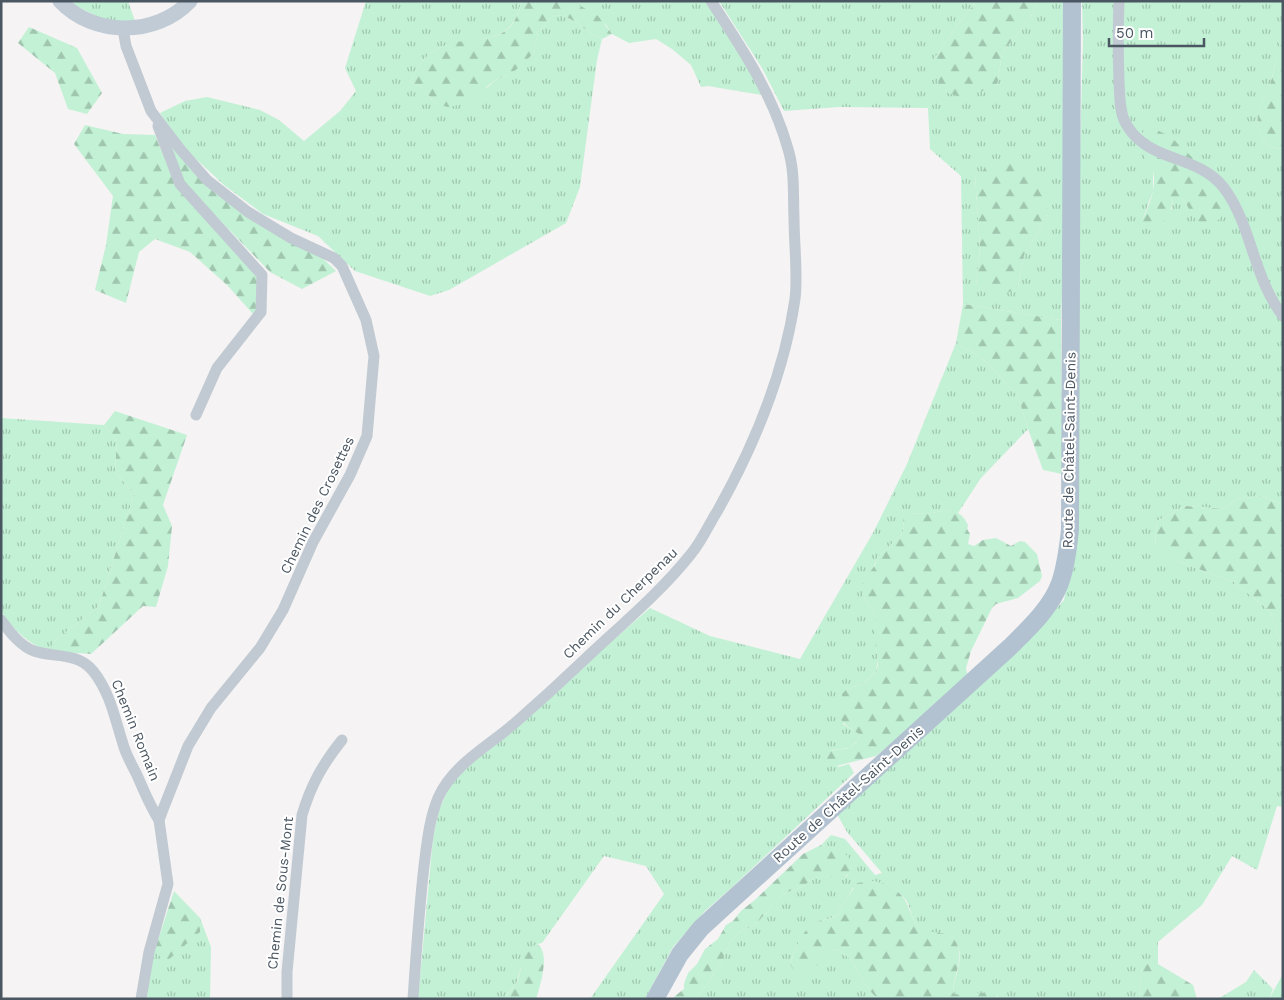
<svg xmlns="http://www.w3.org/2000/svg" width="1284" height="1000" font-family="'Work Sans',sans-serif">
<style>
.grass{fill:url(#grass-tufts);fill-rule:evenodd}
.forest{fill:url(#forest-firs)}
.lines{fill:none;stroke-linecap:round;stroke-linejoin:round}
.minor{stroke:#c1cad2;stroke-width:11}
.secondary{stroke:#c1cbd6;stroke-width:15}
.primary{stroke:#b3c2d1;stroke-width:18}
.labels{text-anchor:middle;stroke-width:4;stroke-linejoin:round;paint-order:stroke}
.street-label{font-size:14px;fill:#4a5661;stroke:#fff}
</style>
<defs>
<pattern id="grass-tufts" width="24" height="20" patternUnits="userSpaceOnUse" patternTransform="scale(1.25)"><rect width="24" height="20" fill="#c3f1d5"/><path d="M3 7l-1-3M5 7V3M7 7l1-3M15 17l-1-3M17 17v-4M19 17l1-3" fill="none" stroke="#a0c6b0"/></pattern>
<pattern id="forest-firs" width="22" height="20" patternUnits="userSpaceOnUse" patternTransform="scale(1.25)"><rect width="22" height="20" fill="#c3f1d5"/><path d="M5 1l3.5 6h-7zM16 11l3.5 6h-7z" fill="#a0c6b0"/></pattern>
</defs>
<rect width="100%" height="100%" fill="#f5f3f3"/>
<g class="grass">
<path d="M66,1H128L136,24L114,25Z"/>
<path d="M366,1H521C512,52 471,32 437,49C424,56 416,69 410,82L421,87L436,104L488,87L497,79L508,75L534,53L538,32L554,15C576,16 583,31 602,39L597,60L580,187L566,223L449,290L430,296L355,271L318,236L263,214L224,185L182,146L160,113L185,101L207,97L260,110L279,120L304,141L340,111L356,91L345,68Z"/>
<path d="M572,1H706L743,59L762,95L708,86L701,87L691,65L672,49L656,39L629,43L612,34L606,25Z"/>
<path d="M719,1H977L958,24L934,59L997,87L1002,53L1030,18L1039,1H1065L1066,174L1061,320L963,304L961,176L930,149L928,108L839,107L784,111L762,68ZM975,175L1048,215L1024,255L1018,287L976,285L980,248Z"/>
<path d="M1082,1H1283C1283,12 1284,26 1282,36C1278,51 1275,66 1271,81C1264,105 1249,114 1264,139C1268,147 1274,149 1283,149V505L1262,496L1237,499L1224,509L1186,506L1157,521L1155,546L1174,560L1234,582L1270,611L1280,641L1283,643V807L1277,806L1257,870L1232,856L1202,905L1158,942V964L1142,965L1139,999H1000L997,996L963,999L953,993C953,977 965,960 957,944C949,928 932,937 920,928C910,920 912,909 906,900C898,889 885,885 873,881L853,888L847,899L837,911L839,914C832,919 823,919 816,923C802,930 795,950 790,964L830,953L834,949C859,956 860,987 879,999H695L706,986L723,959L731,940L740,932L756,924L783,894L801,887L819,876L844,877L848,875L852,868C849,852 836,848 821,845L831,835L845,839L875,875L882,873L847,832L837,814L1031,636L1064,600L1078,535L1079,187L1083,42ZM1144,131L1171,137L1180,146L1188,207L1183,199H1173L1172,209L1142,221L1153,191V170L1147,161L1140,141Z"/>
<path d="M956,343L982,358L1018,396L1028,429L981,478L958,513L947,510L926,514L908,513L903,521L904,527L902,534L877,558L863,595L877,618L876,649L878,660L876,671L864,683L846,690L843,724L859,734L858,740L850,748L832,750L838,767L849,764L854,773L729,890L705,911L673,947L645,999H590L664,894L646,866L604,856L542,943L537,944L523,961L516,984L508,993L505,999H418L433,838L439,810L449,788L463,771L650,608L710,636L800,659L874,531L907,464Z"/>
<path d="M1,418L104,425L117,440L115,472L134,494L99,606L56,640L47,651C27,642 13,630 1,611Z"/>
<path d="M200,918L211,947L210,999H147L148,982L154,952L200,932Z"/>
<path d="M1254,970L1273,989L1269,999H1218L1246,982Z"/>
</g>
<g class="forest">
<path d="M521,1H572L598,16L612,34L602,39C583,31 576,16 554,15L538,32L534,53L517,69L508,75L497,79L471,99L458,105L448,107L436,104L421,87L410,82C416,69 424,56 437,49C470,30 512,54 521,1Z"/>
<path d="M977,1H1039L1030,18L1002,53L997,87L960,97L940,90L934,59L958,24Z"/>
<path d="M29,27L77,48L102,93L87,114L68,109L55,73L18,43Z"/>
<path d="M1283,35V149C1274,149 1268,147 1264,139C1250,116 1262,106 1270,84C1276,68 1276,50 1283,35Z"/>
<path d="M85,125L123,134L155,135L175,184L258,275L259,309L253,314L227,285L190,252L155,239L139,252L126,303L95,290L106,245L113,196L74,144Z"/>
<path d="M1151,127L1171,137L1196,161L1225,197L1226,208L1221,217L1212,226C1194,224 1192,212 1183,199H1173C1171,215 1164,226 1148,231L1142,221C1149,205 1157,188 1153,171C1152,168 1148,164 1147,161C1141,150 1139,142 1144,131L1140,129Z"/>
<path d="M167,138L204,181L317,253L336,271L302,289L270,272L183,182Z"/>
<path d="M999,161L1025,168L1045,185L1048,215L1024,255L1018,287L1002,296L976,285L980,248L975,175Z"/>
<path d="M963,304L1061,320L1062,474L1043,470L1028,429L1018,396L982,358L956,343Z"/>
<path d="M115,411L187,435L163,505L172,526L168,566L156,607L143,606L91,654L47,651L56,640L99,606L134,494L115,472L117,440L104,425Z"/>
<path d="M1262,496L1283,505V643L1280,641L1270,611L1234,582L1174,560L1155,547L1157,521L1186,506L1224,509L1237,499Z"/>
<path d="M947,510C958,511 963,515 968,525L967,529L970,534L968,544L974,546L983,540L996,538L1011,546L1020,541L1025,542L1037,554L1042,576L1040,581L1018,598L996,604L992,608L971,651L966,668L968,679L876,756L832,767L828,764L825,759C831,746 839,751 849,748C852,747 856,742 858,740L859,734C848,727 837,721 838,707L842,702V694L846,690L864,683L876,671L878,665V660L876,649L875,630L877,618L863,595L862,584L875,565L877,558L902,534L904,527L903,521L904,515L908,513L926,514Z"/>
<path d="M821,845C835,847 856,854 851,872L844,877L841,878L819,876L801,887L783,894L756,924L740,932L731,940L723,959L706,986L695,999H673L675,996L684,989V984L688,973L697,964L705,949L718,939L726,925L733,921L741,911L756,899L803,854Z"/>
<path d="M873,881C886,883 902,891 907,904C911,912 912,921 919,927C931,937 949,927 957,944C964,960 953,976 953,993C968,1000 983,985 1000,999H879C860,987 859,956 834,949C823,958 801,988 790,964C796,949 802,927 819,921C826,919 832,919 839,914L837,911L847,899L857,883Z"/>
<path d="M174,891L200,918V932L167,961L154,952Z"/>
<path d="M537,944C551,952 540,986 536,999H505C508,992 514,988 517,982C524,966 519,952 537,944Z"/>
<path d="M1142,964H1158L1193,985L1197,999H1139Z"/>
<path d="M1283,974V999H1269Z"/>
</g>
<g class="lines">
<g class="minor">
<path d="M1119,1C1118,28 1118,54 1119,81C1120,95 1119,110 1125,122C1133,138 1150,149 1166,155C1187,163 1210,169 1224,188C1252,225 1253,278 1283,316"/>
<path d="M123,29L126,46L151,111L180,149L207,180L248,212L291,238L334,258L342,266L366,320L374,356L367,436L350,475L313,542L283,610L260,648L211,708L188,746L162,812L159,820L168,884L149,952L141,999"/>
<path d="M158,126L180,184L262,275L261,312L217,368L196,415"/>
<path d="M1,620C9,631 20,646 34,651C55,658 78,652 93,671C110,692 115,719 123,744C126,755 132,765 137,775C144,791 150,806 159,820"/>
<path d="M287,999V972L302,815C311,785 322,765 342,740"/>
<path d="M413,999C416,955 419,910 424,866C427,843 429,820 438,798C453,764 489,746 516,722C539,702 562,681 584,660C620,626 660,593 691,554C702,541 709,524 718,510C755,444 784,374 795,299C798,276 794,242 794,218C793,196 795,171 788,149C773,95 742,48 711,1"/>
</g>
<path class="secondary" d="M60,1C94,37 156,37 190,1"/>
<path class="primary" d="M655,999L680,954L701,928L1010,647C1028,629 1051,608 1060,583C1066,566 1068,548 1070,530L1072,1"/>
</g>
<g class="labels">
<g class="street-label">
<text transform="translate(1069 450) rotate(-89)" y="5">Route de Châtel-Saint-Denis</text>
<text transform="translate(317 505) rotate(-64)" y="5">Chemin des Crosettes</text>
<text transform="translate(620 603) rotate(-44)" y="5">Chemin du Cherpenau</text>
<text transform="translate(136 730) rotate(68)" y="5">Chemin Romain</text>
<text transform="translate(848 794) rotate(-42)" y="5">Route de Châtel-Saint-Denis</text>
<text transform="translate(280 893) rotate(-84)" y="5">Chemin de Sous-Mont</text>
</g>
</g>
<rect width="1284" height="1000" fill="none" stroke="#4a5661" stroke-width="5"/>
<path d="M1109 38v8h95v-8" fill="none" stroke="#4a5661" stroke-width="2.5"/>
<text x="1116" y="38" font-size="15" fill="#4a5661" stroke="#ffffff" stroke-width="4" paint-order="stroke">50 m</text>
</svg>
